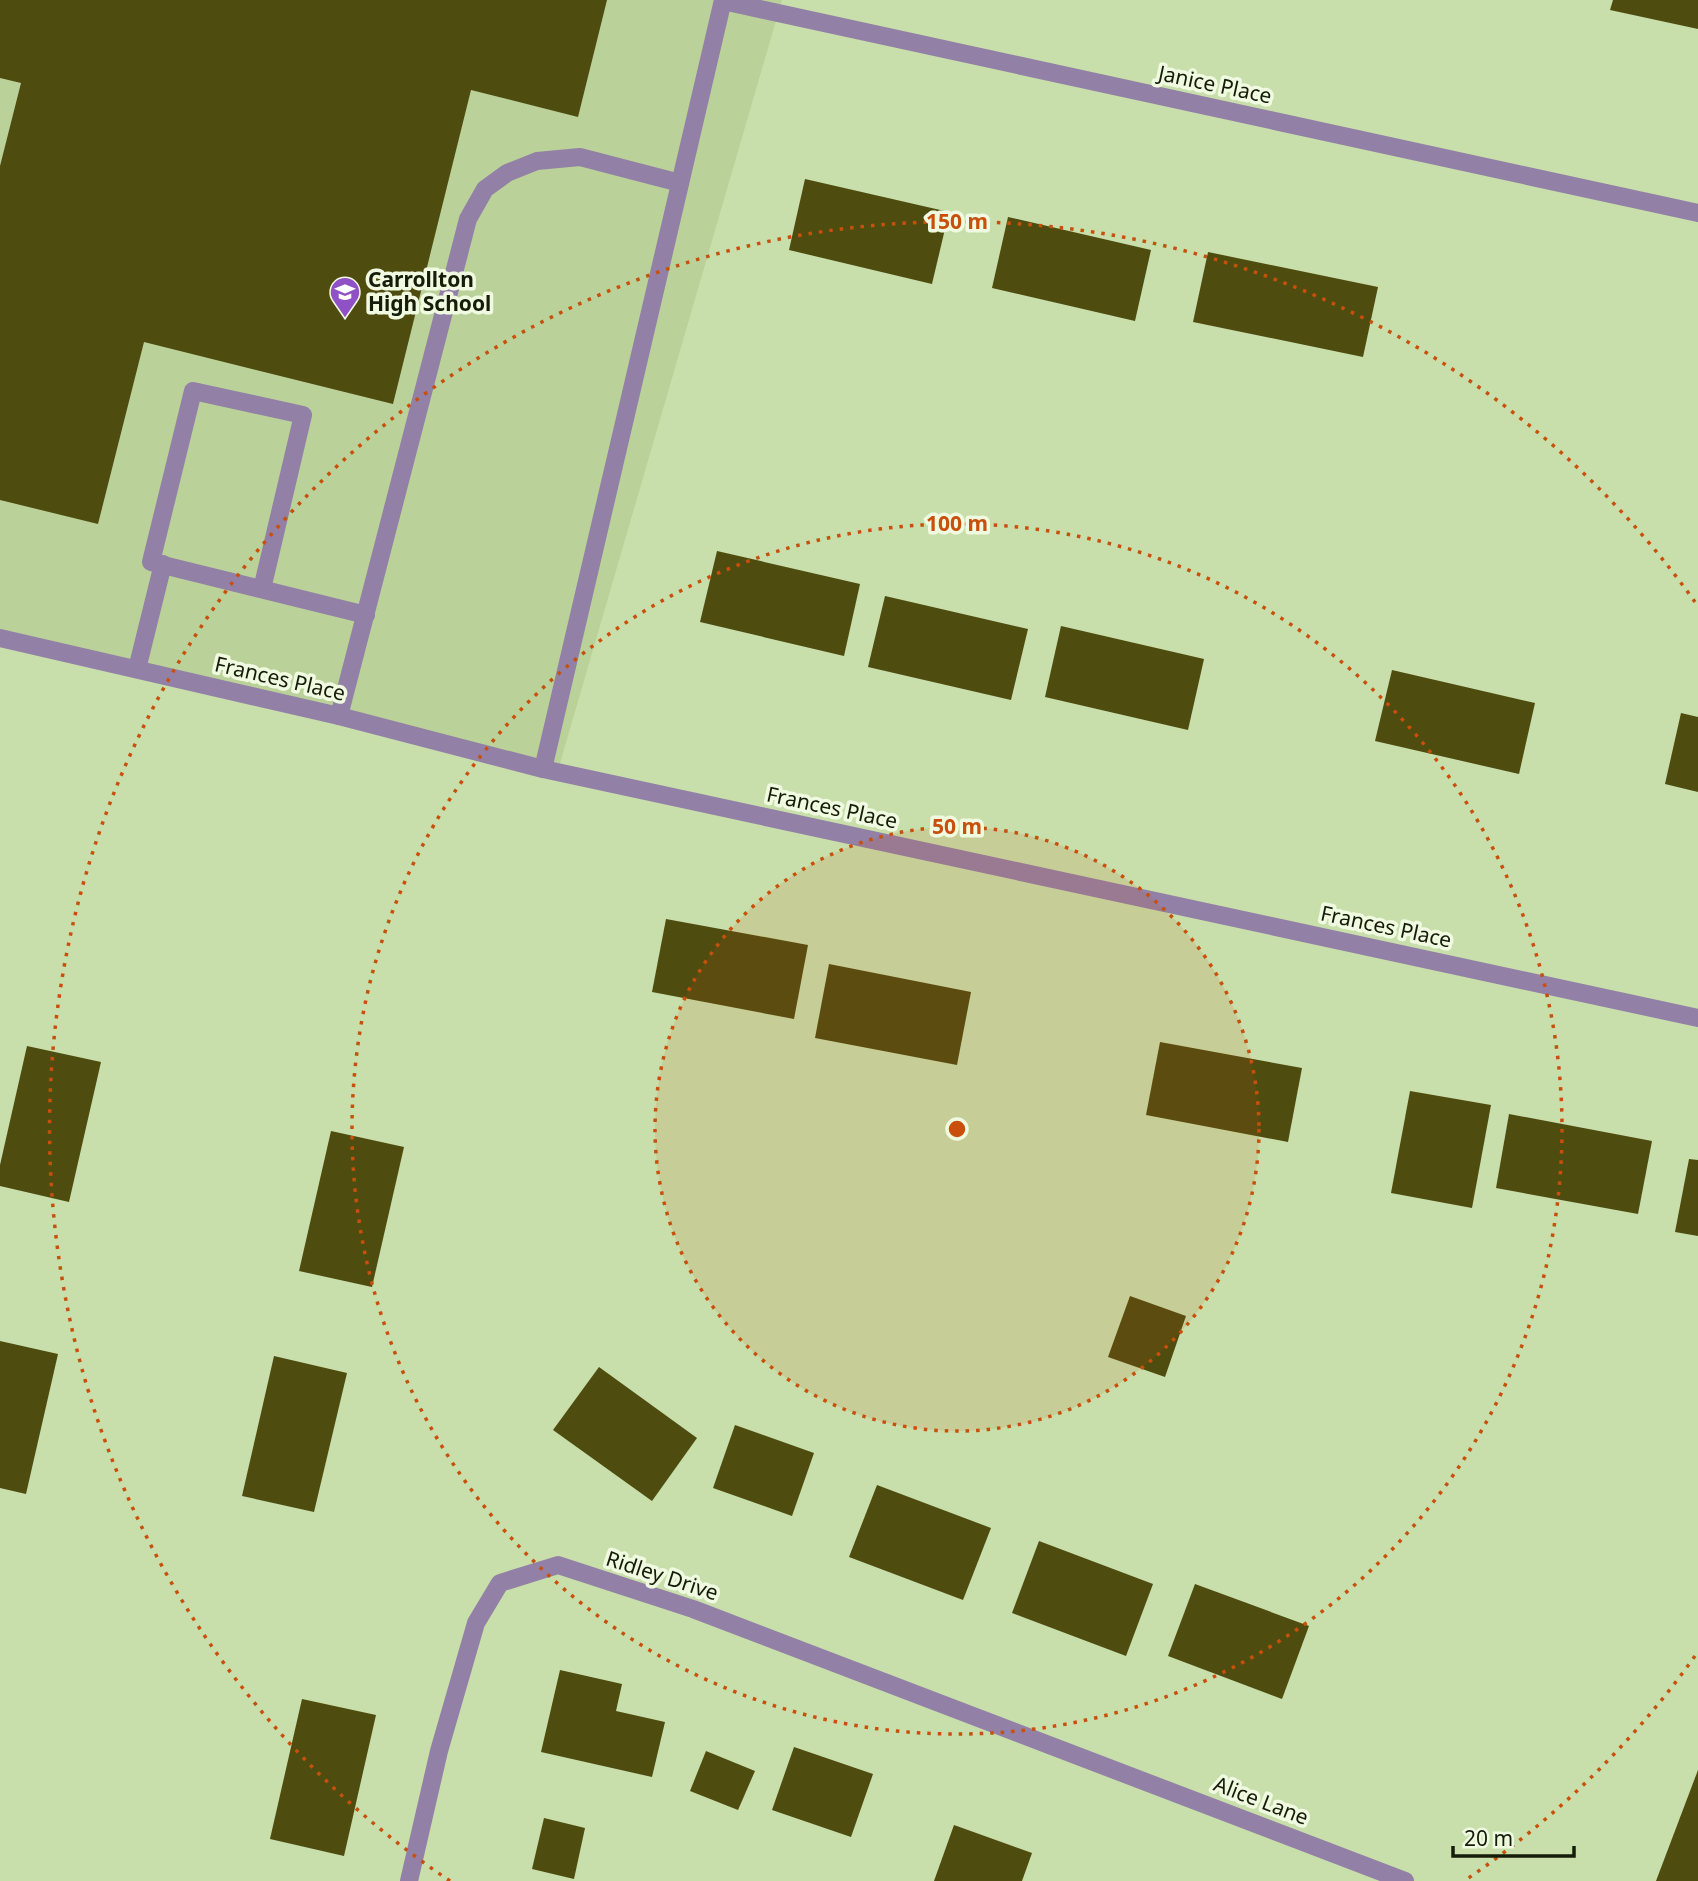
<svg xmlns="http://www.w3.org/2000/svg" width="1698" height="1881" font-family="'Noto Sans',sans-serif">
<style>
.built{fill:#bad199}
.building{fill:#4f4c10}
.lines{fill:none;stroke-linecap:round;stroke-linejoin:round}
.service{stroke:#9380a6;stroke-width:18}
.minor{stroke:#9380a6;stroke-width:18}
.ring{fill:none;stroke:#c8500c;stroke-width:3.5;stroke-dasharray:3.5 7}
.labels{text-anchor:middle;stroke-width:7;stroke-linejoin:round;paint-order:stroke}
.street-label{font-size:21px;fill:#151c09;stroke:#effae1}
.poi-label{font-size:21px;font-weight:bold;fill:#151c09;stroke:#effae1;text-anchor:start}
.centre{fill:#c8500c;stroke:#effae1;stroke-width:3.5}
.ring-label{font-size:21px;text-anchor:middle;font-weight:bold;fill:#c8500c;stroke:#effae1;stroke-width:7;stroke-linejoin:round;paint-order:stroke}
</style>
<rect width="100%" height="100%" fill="#c8deab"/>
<path class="built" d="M0,0H782L558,770L0,639Z"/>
<g class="building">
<path d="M0,0H607L578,117L471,90L393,404L144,342L98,524L0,500V166L21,83L0,78Z"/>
<path d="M1613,0H1698V29L1610,10Z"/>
<path d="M805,179L949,212L932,284L789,250Z"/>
<path d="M1008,217L1151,250L1135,321L992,288Z"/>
<path d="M1208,252L1378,287L1363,357L1193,322Z"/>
<path d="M717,551L860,584L844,656L700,622Z"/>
<path d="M885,596L1028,629L1011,700L868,667Z"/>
<path d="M1061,626L1204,659L1188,730L1045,697Z"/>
<path d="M1392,670L1535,703L1519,774L1375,741Z"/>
<path d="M1681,713L1698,717V792L1665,784Z"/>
<path d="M666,919L808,945L794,1019L652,992Z"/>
<path d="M829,964L971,992L957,1065L815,1038Z"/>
<path d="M1160,1042L1302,1068L1288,1142L1146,1115Z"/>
<path d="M27,1046L101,1062L69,1202L0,1186V1165Z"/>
<path d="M1410,1091L1491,1105L1472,1208L1391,1193Z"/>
<path d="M1509,1114L1652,1141L1638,1214L1496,1188Z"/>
<path d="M331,1131L404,1147L372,1287L299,1271Z"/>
<path d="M1689,1159L1698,1160V1236L1675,1232Z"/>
<path d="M1130,1296L1186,1316L1165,1377L1108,1357Z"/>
<path d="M0,1341L58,1354L26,1494L0,1488Z"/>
<path d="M274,1356L347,1373L314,1512L242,1496Z"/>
<path d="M599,1367L697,1438L652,1501L553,1430Z"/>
<path d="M735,1425L814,1453L792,1516L713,1488Z"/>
<path d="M877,1485L991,1528L963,1600L849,1557Z"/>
<path d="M1039,1541L1153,1584L1126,1656L1012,1613Z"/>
<path d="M1195,1584L1309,1626L1282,1699L1168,1656Z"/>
<path d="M560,1670L622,1684L616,1711L665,1722L652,1777L541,1752Z"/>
<path d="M302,1699L376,1715L344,1856L270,1839Z"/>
<path d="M794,1747L873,1774L851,1837L772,1810Z"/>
<path d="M706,1751L755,1771L738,1810L690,1791Z"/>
<path d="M1698,1770V1881H1656Z"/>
<path d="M544,1818L585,1828L574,1879L532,1869Z"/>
<path d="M954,1825L1032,1853L1022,1881H934Z"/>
</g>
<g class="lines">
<g class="service">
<path d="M262,589L303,415L193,391L151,562L366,615"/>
<path d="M137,669L163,564"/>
<path d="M339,716L468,219L485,189L507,173L537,161L580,157L680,183"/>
<path d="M543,769L723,0"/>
</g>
<g class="minor">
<path d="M723,1L1698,213"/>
<path d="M0,638L339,716L543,769L1698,1018"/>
<path d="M409,1881L439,1751L476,1623L500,1583L558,1565L693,1609L1405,1881"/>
</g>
</g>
<circle cx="957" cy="1129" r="302" fill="#c8500c" fill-opacity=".12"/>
<g class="ring">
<circle cx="957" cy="1129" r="302"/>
<circle cx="957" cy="1129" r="605"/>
<path d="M1695 1656A907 907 0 0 1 1464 1881M450 1881A907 907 0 1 1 1695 602"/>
</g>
<defs>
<g id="school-pin" transform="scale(1.575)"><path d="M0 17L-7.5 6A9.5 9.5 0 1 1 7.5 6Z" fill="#9151c6" stroke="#effae1"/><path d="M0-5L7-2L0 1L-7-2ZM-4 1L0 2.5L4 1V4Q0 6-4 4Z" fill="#fff"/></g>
</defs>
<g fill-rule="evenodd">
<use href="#school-pin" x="345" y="292"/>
</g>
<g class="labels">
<g class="street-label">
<text transform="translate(1215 85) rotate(12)" y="7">Janice Place</text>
<text transform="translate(280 679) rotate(13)" y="7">Frances Place</text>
<text transform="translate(832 808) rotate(12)" y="7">Frances Place</text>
<text transform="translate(1386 927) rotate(12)" y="7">Frances Place</text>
<text transform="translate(662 1576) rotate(18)" y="7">Ridley Drive</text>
<text transform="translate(1261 1801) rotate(21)" y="7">Alice Lane</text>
</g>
<g class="poi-label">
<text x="368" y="287">Carrollton<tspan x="368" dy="24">High School</tspan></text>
</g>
</g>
<circle cx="957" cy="1129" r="10" class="centre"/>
<g class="ring-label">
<text x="957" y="229">150 m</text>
<text x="957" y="531">100 m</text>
<text x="957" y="834">50 m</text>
</g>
<path d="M1453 1846v10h121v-10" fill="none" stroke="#151c09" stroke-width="3.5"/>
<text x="1464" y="1846" font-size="21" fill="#151c09" stroke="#effae1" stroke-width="5" paint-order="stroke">20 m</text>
</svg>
